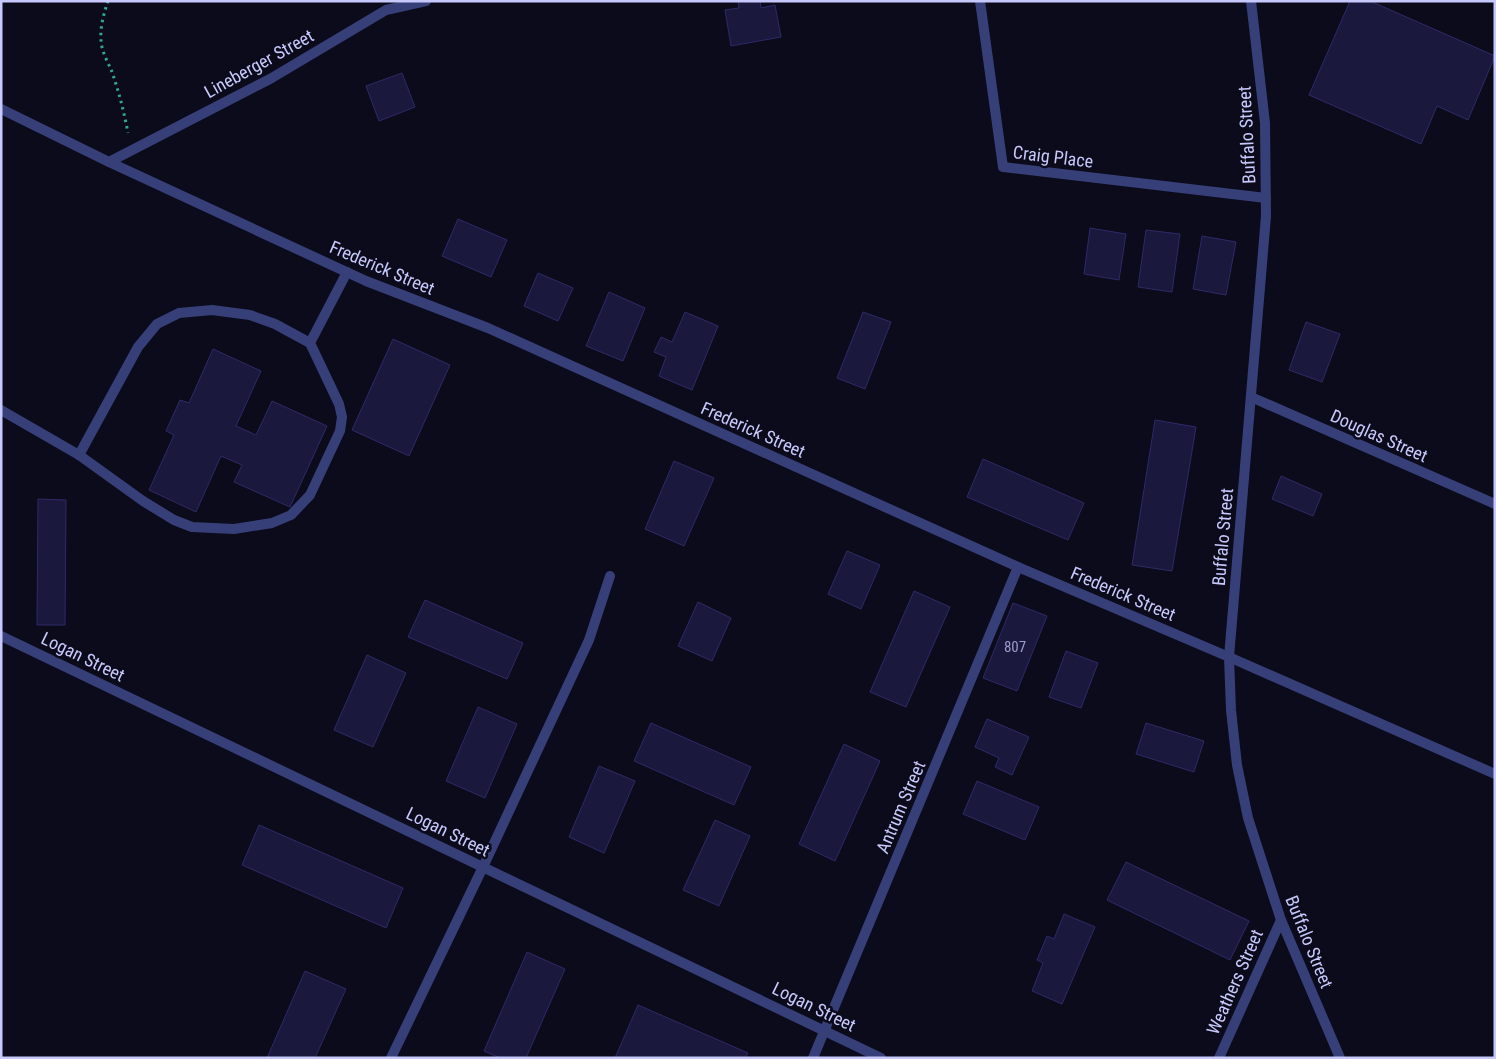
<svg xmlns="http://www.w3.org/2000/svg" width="1496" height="1059" font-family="'Roboto Condensed',sans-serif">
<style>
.building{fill:#1a183c;stroke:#2d2b67}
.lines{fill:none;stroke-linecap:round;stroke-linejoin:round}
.path{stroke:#2fa98e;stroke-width:3;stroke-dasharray:2.5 4;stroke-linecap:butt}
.lane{stroke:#373f79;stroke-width:10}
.street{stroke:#373f79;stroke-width:10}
.labels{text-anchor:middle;stroke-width:5;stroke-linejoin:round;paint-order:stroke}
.number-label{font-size:15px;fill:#9c9dcd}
.street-label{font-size:18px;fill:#c7c9fd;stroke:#0c0b1b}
</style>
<rect width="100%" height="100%" fill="#0c0b1b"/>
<g class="building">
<path d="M738,1H760L761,8L775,5L781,37L731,46L725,10L739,8Z"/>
<path d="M1350,1H1370L1495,56L1468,120L1437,106L1421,144L1309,95Z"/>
<path d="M402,73L415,107L379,121L366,86Z"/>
<path d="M458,219L507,240L491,277L442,256Z"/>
<path d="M1090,228L1126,234L1119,280L1084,274Z"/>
<path d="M1146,230L1180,234L1172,292L1138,287Z"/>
<path d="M1202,236L1236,242L1226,295L1193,289Z"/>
<path d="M538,273L573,288L558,321L524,306Z"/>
<path d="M609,292L645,308L623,361L586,346Z"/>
<path d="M685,312L718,326L692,390L659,376L666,357L654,352L661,337L672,342Z"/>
<path d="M863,312L891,322L865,389L837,378Z"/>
<path d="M1306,322L1340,334L1322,382L1289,370Z"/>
<path d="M393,339L450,365L409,456L352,430Z"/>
<path d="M213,349L261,371L236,426L256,435L272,401L327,426L290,507L234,482L242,465L221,456L196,512L149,490L174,435L166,431L180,400L189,403Z"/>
<path d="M1155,420L1196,427L1172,571L1132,565Z"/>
<path d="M983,459L1084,503L1068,540L967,497Z"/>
<path d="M674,461L714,478L684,546L645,529Z"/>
<path d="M1281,476L1322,494L1313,516L1272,499Z"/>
<path d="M38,499L66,500L65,625H37Z"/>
<path d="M847,551L880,565L861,609L828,594Z"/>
<path d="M914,591L950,607L906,707L870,692Z"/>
<path d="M425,600L523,643L507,679L408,637Z"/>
<path d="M698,602L731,618L712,661L678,646Z"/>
<path d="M1013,603L1047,616L1017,691L983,678Z"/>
<path d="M1066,651L1098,663L1081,708L1049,697Z"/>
<path d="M367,655L406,673L373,747L334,730Z"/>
<path d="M478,707L517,724L485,798L446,781Z"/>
<path d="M987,719L1029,737L1012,775L995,767L999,758L975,747Z"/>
<path d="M651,723L751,767L734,805L634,761Z"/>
<path d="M1146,723L1204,741L1194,772L1136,754Z"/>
<path d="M844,744L880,761L835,861L799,844Z"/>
<path d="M599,766L635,781L604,853L569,837Z"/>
<path d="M977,781L1039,807L1025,840L963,814Z"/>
<path d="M715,820L750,836L719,906L683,890Z"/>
<path d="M259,825L403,888L386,928L242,865Z"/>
<path d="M1126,862L1249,921L1230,960L1107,900Z"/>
<path d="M1064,914L1095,927L1062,1004L1032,991L1043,963L1037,960L1047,936L1054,939Z"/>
<path d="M527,952L565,969L526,1058H500L484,1051Z"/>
<path d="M305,971L346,989L315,1058H267Z"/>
<path d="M638,1005L748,1053L745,1058H615Z"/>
</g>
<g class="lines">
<path class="path" d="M108,1C104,13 100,27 101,39C101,51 108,62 112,72C119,92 124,112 128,133"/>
<g class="lane">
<path d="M1,410L79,455L143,501L174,520L192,527L234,529L272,523L291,515L310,495L340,431L342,417L339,404L310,343L347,272"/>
<path d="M79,455L138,347L157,324L179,313L212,310L250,315L275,324L310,343"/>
</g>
<g class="street">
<path d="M980,1L1003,167L1266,198"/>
<path d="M1251,1L1265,123L1266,216L1229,657L1231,710L1237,765L1248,818L1281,920L1340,1058"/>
<path d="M1,109L109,162L366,281L488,328L1018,567L1229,657L1495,774"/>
<path d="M109,162L270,79L386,10L426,1"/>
<path d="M1251,397L1495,504"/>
<path d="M1,636L881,1058"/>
<path d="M391,1058L483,867L589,640L610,576"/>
<path d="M813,1058L1018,567"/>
<path d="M1219,1058L1281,920"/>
</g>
</g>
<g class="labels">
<g class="number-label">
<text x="1015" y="652">807</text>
</g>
<g class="street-label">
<text transform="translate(259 64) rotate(-29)" y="6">Lineberger Street</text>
<text transform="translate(1247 135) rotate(-93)" y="6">Buffalo Street</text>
<text transform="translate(1053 157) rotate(7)" y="6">Craig Place</text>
<text transform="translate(382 268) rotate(23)" y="6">Frederick Street</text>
<text transform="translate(753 430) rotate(24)" y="6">Frederick Street</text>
<text transform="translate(1379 436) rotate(24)" y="6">Douglas Street</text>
<text transform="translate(1223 537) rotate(-85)" y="6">Buffalo Street</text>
<text transform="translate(1123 594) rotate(23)" y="6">Frederick Street</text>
<text transform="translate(83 657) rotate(26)" y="6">Logan Street</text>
<text transform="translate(901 807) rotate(-67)" y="6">Antrum Street</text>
<text transform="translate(448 832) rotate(26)" y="6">Logan Street</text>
<text transform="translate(1309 942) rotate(68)" y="6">Buffalo Street</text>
<text transform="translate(1235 982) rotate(-66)" y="6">Weathers Street</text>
<text transform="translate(814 1007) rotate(26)" y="6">Logan Street</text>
</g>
</g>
<rect width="1496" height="1059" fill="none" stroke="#c7c9fd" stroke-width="5"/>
</svg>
